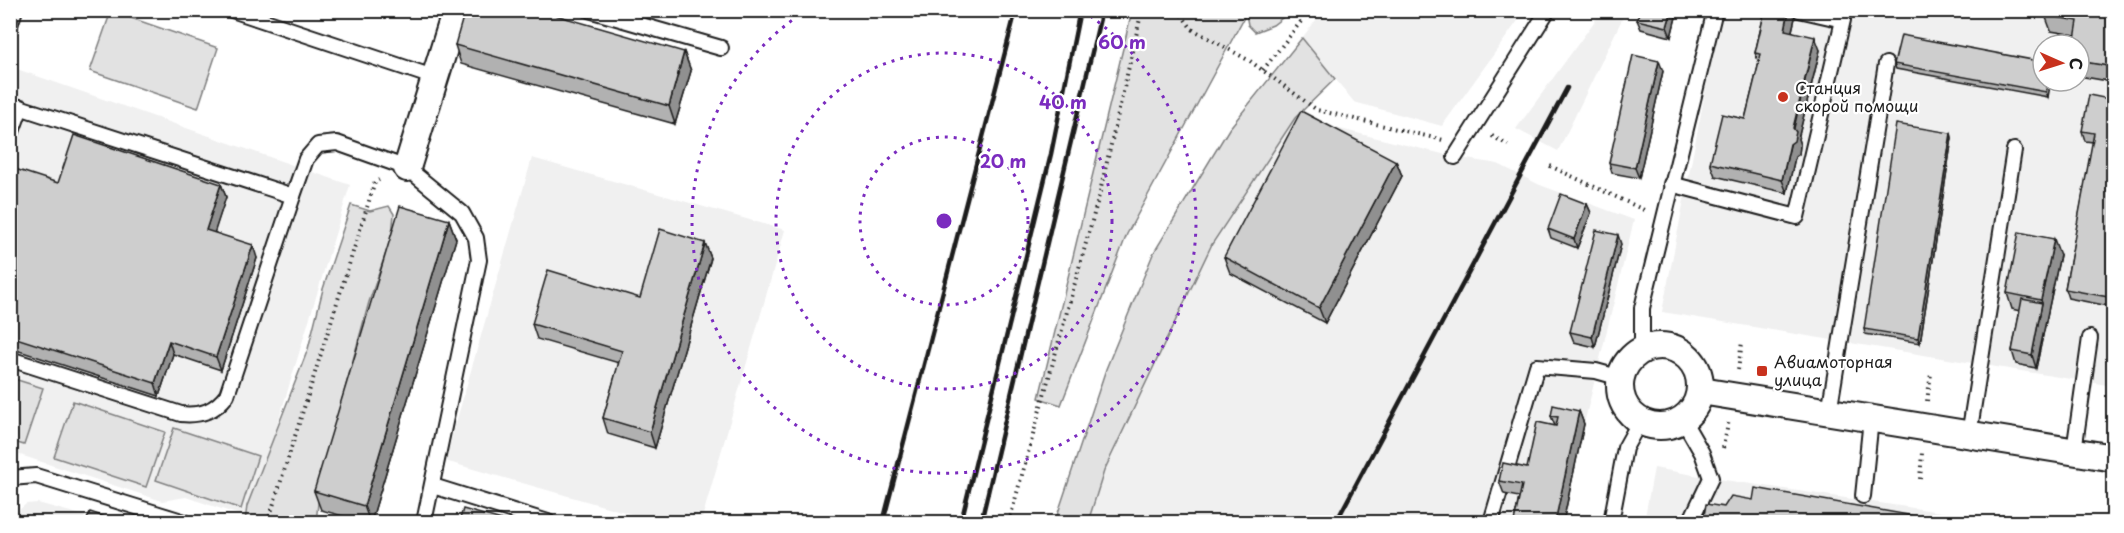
<svg xmlns="http://www.w3.org/2000/svg" width="2124" height="533" font-family="'Playpen Sans',sans-serif">
<style>
.built{fill:#f0f0f0;fill-rule:evenodd}
.green{fill:#e2e2e2;stroke:#7f7f7f;stroke-width:1.5}
.lines{fill:none;stroke-linecap:round;stroke-linejoin:round}
.service-casing{stroke:#1c1c1c;stroke-width:18}
.minor-casing{stroke:#1c1c1c;stroke-width:30}
.path{stroke:#1c1c1c;stroke-width:4;stroke-dasharray:1.5 4.5;stroke-linecap:butt}
.service{stroke:#fff;stroke-width:14}
.minor{stroke:#fff;stroke-width:26}
.rail{stroke:#1c1c1c;stroke-width:4.5}
.wall{fill:#b1b1b1;stroke:#1c1c1c;stroke-width:1.5}
.shaded-wall{fill:#909090;stroke:#1c1c1c;stroke-width:1.5}
.building{fill:#cecece;stroke:#1c1c1c;stroke-width:1.5}
.ring{fill:none;stroke:#7b2cbf;stroke-width:3;stroke-dasharray:3 6}
.poi-dot{fill:#c8321e;stroke:#fff;stroke-width:2}
.labels{text-anchor:middle;stroke-width:4.5;stroke-linejoin:round;paint-order:stroke}
.poi-label{font-size:16px;fill:#1c1c1c;stroke:#fff;text-anchor:start}
.centre{fill:#7b2cbf;stroke:#fff;stroke-width:3}
.ring-label{font-size:18px;text-anchor:middle;font-weight:bold;fill:#7b2cbf;stroke:#fff;stroke-width:4.5;stroke-linejoin:round;paint-order:stroke}
</style>
<rect width="100%" height="100%" fill="#fff"/>
<filter id="ink" filterUnits="userSpaceOnUse"><feTurbulence type="fractalNoise" baseFrequency=".0167" numOctaves="2"/><feDisplacementMap in="SourceGraphic" scale="12" xChannelSelector="R" yChannelSelector="G"/><feConvolveMatrix kernelMatrix="1 2 1 2 8 2 1 2 1" color-interpolation-filters="sRGB"/></filter>
<g filter="url(#ink)">
<g class="built">
<path d="M1323,11V10L1525,11L1442,126L1354,102L1302,38Z"/>
<path d="M1602,11H1626L1558,151L1516,129Z"/>
<path d="M1721,11H2113V386L1662,312ZM2043,45H2079V81H2043Z"/>
<path d="M11,67L350,185L249,518L186,497L162,501L11,452Z"/>
<path d="M1295,118L1455,157L1498,164L1540,185L1634,220L1584,424L1563,522H1088L1104,471L1212,244Z"/>
<path d="M532,158L785,230L701,522H660L445,461Z"/>
<path d="M1654,468L1711,478L2008,522H1644Z"/>
<path d="M38,503L85,516L83,522H11L17,512L26,504Z"/>
</g>
<g class="green">
<path d="M1242,10L1247,13L1249,11H1291L1273,25L1255,32L1248,25L1246,14L1127,234L1061,405L1039,398L1132,11Z"/>
<path d="M111,11L218,48L198,108L90,71Z"/>
<path d="M1302,38L1335,79L1295,118L1212,244L1104,471L1088,522H1055L1106,369L1153,254L1229,129Z"/>
<path d="M351,205L370,211L389,206L394,214L392,235L369,302L321,476L316,522H245L247,506L308,349L323,289Z"/>
<path d="M11,378L43,388L24,445L11,441Z"/>
<path d="M73,401L165,432L146,487L54,457Z"/>
<path d="M174,428L258,456L241,509L156,480Z"/>
</g>
<g class="lines">
<g class="service-casing">
<g id="service">
<path d="M232,10L436,78"/>
<path d="M589,10L721,48"/>
<path d="M10,25L15,10"/>
<path d="M10,104L293,196L227,395C215,411 201,416 181,414L10,359"/>
<path d="M10,137L21,107"/>
<path d="M1455,157L1548,10"/>
<path d="M1671,184L1797,217L1843,20L1799,10"/>
<path d="M293,196L306,159L318,145L337,143L407,168L462,213L476,238L479,260L424,522"/>
<path d="M1642,350V308L1715,10"/>
<path d="M1829,412L1886,64"/>
<path d="M1683,420L1702,453L1711,478L1690,522"/>
<path d="M1969,435L2014,150"/>
<path d="M2074,451L2090,338"/>
<path d="M10,478L36,476L185,522"/>
<path d="M433,486L548,522"/>
<path d="M1863,496L1871,419"/>
<path d="M1491,522L1537,366L1596,371L1621,378"/>
<path d="M1611,522L1625,448L1640,421"/>
</g>
</g>
<g class="minor-casing">
<g id="minor">
<path d="M407,168L456,10"/>
<circle cx="1660" cy="386" r="40"/>
<path d="M1701,391L2114,458"/>
</g>
</g>
<g class="path">
<path d="M1178,10L1192,29L1250,61L1317,110L1443,140"/>
<path d="M1263,70L1310,10"/>
<path d="M1492,136L1508,145"/>
<path d="M1550,166L1644,210"/>
<path d="M1738,370L1742,342"/>
<path d="M1927,401L1931,374"/>
<path d="M1723,448L1729,420"/>
<path d="M1920,479L1922,453"/>
<path d="M268,522L375,182L379,180"/>
<path d="M1009,522L1100,192L1142,10"/>
</g>
<use href="#service" class="service"/>
<use href="#minor" class="minor"/>
<g class="rail">
<path d="M883,522L1016,10"/>
<path d="M961,522L1051,154L1080,10"/>
<path d="M981,522L1102,10"/>
<path d="M1336,522L1567,88"/>
</g>
</g>
<g class="wall">
<path d="M319,10H330L329,14Z"/>
<path d="M1640,10H1676L1677,13L1671,37L1641,29L1637,20Z"/>
<path d="M1765,10H1793L1795,18L1792,31L1820,50L1798,139L1800,145L1799,154L1795,157L1787,193L1715,176L1710,163L1745,119L1759,63L1755,53Z"/>
<path d="M2114,10V82L2079,76V45L2075,35L2051,31L2045,15Z"/>
<path d="M455,45L684,52L691,71L675,124L461,64Z"/>
<path d="M2043,62L2048,97L1896,69L1894,64Z"/>
<path d="M1663,71L1639,178L1612,173L1609,163Z"/>
<path d="M2114,100V307L2068,298L2065,289L2093,142L2085,141L2082,131Z"/>
<path d="M1951,133L1952,138L1920,343L1865,334L1864,329Z"/>
<path d="M1396,161L1402,176L1325,323L1230,273L1224,257Z"/>
<path d="M10,174L58,183L221,184L226,197L214,232L257,258L221,370L173,354L159,396L10,348V319L14,309L10,308Z"/>
<path d="M1587,204L1591,213L1577,248L1551,238L1548,229Z"/>
<path d="M449,220L456,239L371,522H364L321,510L314,491Z"/>
<path d="M705,243L711,258L655,448L608,434L603,418L619,363L537,339L532,324L640,298Z"/>
<path d="M1621,244L1595,347L1574,342L1570,332Z"/>
<path d="M2060,255L2036,368L2016,364L2012,351L2020,311L2012,309L2007,293Z"/>
<path d="M1579,411L1584,424L1563,522H1514L1519,497L1504,494L1499,481L1527,468L1555,426L1551,416Z"/>
</g>
<g class="shaded-wall">
<path d="M1672,10H1676L1677,13L1671,37L1667,27Z"/>
<path d="M1789,10H1793L1795,18L1789,43L1785,30Z"/>
<path d="M1815,37L1820,50L1798,139L1800,145L1799,154L1795,157L1787,193L1782,180Z"/>
<path d="M684,52L691,71L675,124L669,106Z"/>
<path d="M1659,61L1663,71L1639,178L1635,168Z"/>
<path d="M2048,81H2051L2048,97L2046,92Z"/>
<path d="M1951,133L1952,138L1920,343L1918,338Z"/>
<path d="M1396,161L1402,176L1325,323L1319,308Z"/>
<path d="M221,184L226,197L211,243L206,230Z"/>
<path d="M1587,204L1591,213L1577,248L1574,239Z"/>
<path d="M449,220L456,239L371,522H370L364,506Z"/>
<path d="M1618,235L1621,244L1595,347L1592,337Z"/>
<path d="M2054,239L2060,255L2036,368L2032,355L2042,303L2041,300Z"/>
<path d="M705,243L711,258L655,448L650,432Z"/>
<path d="M253,245L257,258L221,370L216,357Z"/>
<path d="M169,341L173,354L159,396L155,383Z"/>
<path d="M1579,411L1584,424L1563,522H1555Z"/>
</g>
<g class="building">
<path d="M465,10H538L684,52L669,106L455,45Z"/>
<path d="M1640,10H1672L1667,27L1637,20Z"/>
<path d="M1765,10H1789L1785,30L1815,37L1793,128L1796,132L1794,141L1790,144L1782,180L1710,163L1722,114L1745,119L1761,54L1755,53Z"/>
<path d="M2046,10H2114V67L2079,61V45H2074L2078,21L2045,15Z"/>
<path d="M1901,35L2043,62V81H2048L2046,92L1894,64Z"/>
<path d="M1633,55L1659,61L1635,168L1609,163Z"/>
<path d="M2089,95L2114,100V298L2065,289L2094,133L2082,131Z"/>
<path d="M1301,111L1396,161L1319,308L1224,257Z"/>
<path d="M1896,124L1951,133L1918,338L1864,329Z"/>
<path d="M74,135L221,184L206,230L253,245L216,357L169,341L155,383L10,336V319L17,299L10,297V174L12,168L58,183Z"/>
<path d="M1561,194L1587,204L1574,239L1548,229Z"/>
<path d="M400,206L449,220L364,506L314,491Z"/>
<path d="M660,229L705,243L650,432L603,418L622,351L532,324L548,270L640,298Z"/>
<path d="M1596,230L1618,235L1592,337L1570,332Z"/>
<path d="M2019,232L2054,239L2041,300L2007,293Z"/>
<path d="M2022,299L2042,303L2032,355L2012,351Z"/>
<path d="M1553,405L1579,411L1555,522H1514L1522,485L1499,481L1503,463L1527,468L1537,422L1556,426L1558,417L1551,416Z"/>
<path d="M1755,488L1948,522H1703L1706,504L1724,507L1731,496L1753,500Z"/>
<path d="M463,509L509,522H459Z"/>
<path d="M90,512L120,522H86Z"/>
<path d="M2014,519L2033,522H2014Z"/>
</g>
</g>
<g class="ring">
<circle cx="944" cy="221" r="84"/>
<circle cx="944" cy="221" r="168"/>
<path d="M1083 11A252 252 0 1 1 805 11"/>
</g>
<g class="poi-dot">
<circle cx="1783" cy="97" r="6"/>
<rect x="1756" y="365" width="12" height="12" rx="3"/>
</g>
<g class="labels">
<g class="poi-label">
<text x="1795" y="94">Станция<tspan x="1795" dy="18">скорой помощи</tspan></text>
<text x="1774" y="368">Авиамоторная<tspan x="1774" dy="18">улица</tspan></text>
</g>
</g>
<circle cx="944" cy="221" r="9" class="centre"/>
<g class="ring-label">
<text x="1122" y="49">60 m</text>
<text x="1063" y="109">40 m</text>
<text x="1003" y="168">20 m</text>
</g>
<rect width="2124" height="533" fill="none" stroke="#fff" stroke-width="36"/>
<rect x="18" y="18" width="2088" height="497" fill="none" stroke="#1c1c1c" stroke-width="2" filter="url(#ink)"/>
<g transform="translate(2061 63) rotate(93)"><circle r="28" fill="#ffffff" stroke="#a4a4a4" stroke-width="1.5"/>
<path d="M0-4.5L10 22L0 15L-10 22Z" fill="#c8321e"/>
<text y="-9" font-size="16" font-weight="bold" text-anchor="middle" fill="#1c1c1c">С</text>
</g>
</svg>
